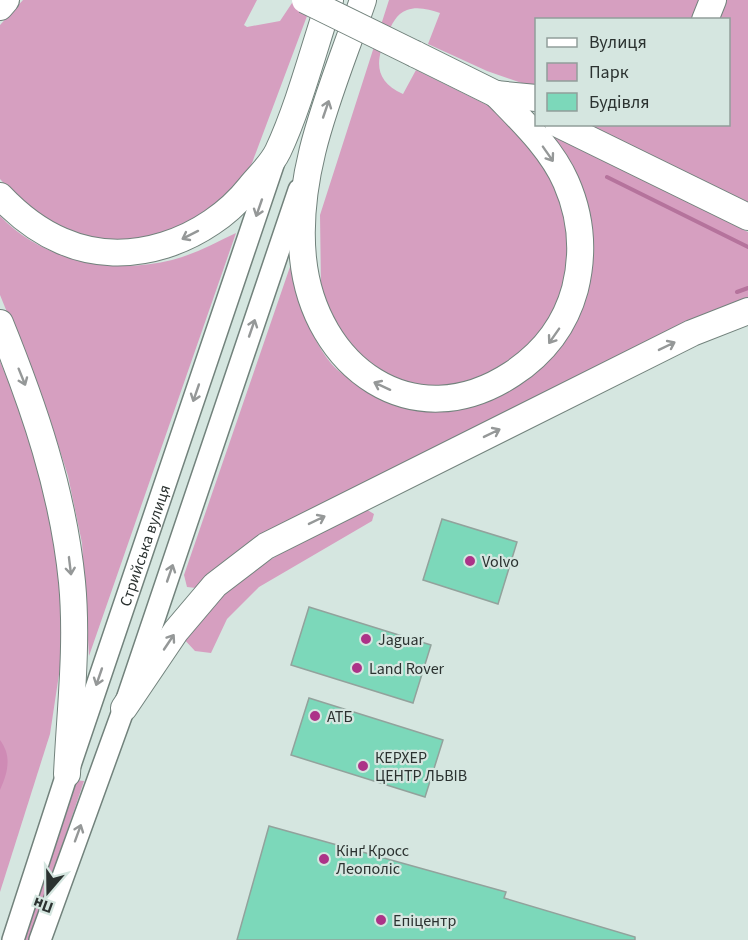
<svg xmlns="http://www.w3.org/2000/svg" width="748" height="940" font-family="'Source Sans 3',sans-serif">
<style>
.green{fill:#d69fc0}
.forest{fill:#cf8bb5}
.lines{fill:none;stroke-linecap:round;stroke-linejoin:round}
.stream{stroke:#b5739c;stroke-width:4}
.building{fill:#7cd8ba;stroke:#92a29c;stroke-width:1.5}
.primary-casing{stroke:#72827c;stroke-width:24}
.highway-casing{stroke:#72827c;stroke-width:28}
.primary{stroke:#fff;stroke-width:21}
.highway{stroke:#fff;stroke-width:26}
.highway-bridge-casing{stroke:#72827c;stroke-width:28;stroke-linecap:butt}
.highway-bridge{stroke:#fff;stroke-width:26}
.oneway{stroke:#959898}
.poi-dot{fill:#ac3388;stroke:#d5e6e0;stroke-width:2}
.labels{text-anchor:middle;stroke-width:4.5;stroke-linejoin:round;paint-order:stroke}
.street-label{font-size:16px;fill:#2b3230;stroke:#d5e6e0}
.poi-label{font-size:16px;fill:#2b3230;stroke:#d5e6e0;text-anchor:start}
</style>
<rect width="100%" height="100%" fill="#d5e6e0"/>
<g class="green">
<path d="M23,0H257L244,25L247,27L280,21L294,0H313L252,163C239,183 220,207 200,221C191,227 178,229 169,232C104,254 44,229 0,179V25Z"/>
<path d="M389,0H704L696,19L536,20V88L487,71L428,44L440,13C430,10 418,6 407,10C396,14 392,24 387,35C375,61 374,81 403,94L416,70L489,106L517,129L557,182L573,235L567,286L539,341L489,378L437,389L413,386L362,362L344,343L321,289L320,215Z"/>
<path d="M720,0H748V202L587,125L728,124V20L712,19Z"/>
<path d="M550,133L748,232V300L196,588L187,587L184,575L292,261C299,296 307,333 330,362C335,369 344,375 351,380C404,425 487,419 536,369C550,356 558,330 567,313C581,285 596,261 592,228C587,193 568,163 550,133Z"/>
<path d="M0,216C43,261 113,275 172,260C195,254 215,243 236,233L89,656L82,543L68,476L47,410L0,295Z"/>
<path d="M0,361L29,433L55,521L64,641L50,734L0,892Z"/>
<path d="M361,506L374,514L372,521L259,587L227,619L211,653L195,651L182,637L224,590L312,533Z"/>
<path d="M74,780L84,781L30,940H23Z"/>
</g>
<path class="forest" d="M0,740C12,756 8,772 0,790Z"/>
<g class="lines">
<g class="stream">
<path d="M607,177L748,247"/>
<path d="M737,292L748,288"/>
</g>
</g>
<g class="building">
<path d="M442,519L517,542L498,604L423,580Z"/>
<path d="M309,607L431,645L413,703L291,665Z"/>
<path d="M309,698L443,740L425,797L291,755Z"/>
<path d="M269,826L506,892L504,898L635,937V940H237Z"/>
</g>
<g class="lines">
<g class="primary-casing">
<g id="primary">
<path id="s1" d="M13,940L67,774L274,162"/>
<path d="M40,940L124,708L299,190"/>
</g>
</g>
<g class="highway-casing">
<g id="highway">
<path d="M363,0C335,83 294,168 303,258C314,367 413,439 512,374C544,353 565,326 575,289C584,253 581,216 566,182C551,148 521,120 496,94"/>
<path d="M0,7L6,0"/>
<path d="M705,20L713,0"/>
<path d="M415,54L512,102"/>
<path d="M496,94L536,98"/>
<path d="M558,124L748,217"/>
<path d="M0,196C18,215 38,231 62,241C128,270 207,241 250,187C259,176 272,164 278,151C299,106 314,48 330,0"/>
<path d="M0,323C34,407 63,491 72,582C78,645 70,711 67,774"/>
<path d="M124,708L176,631L215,585L266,546L692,333L748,311"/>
</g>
</g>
<use href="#primary" class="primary"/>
<use href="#highway" class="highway"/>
<g class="highway-bridge-casing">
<path id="highway-bridge" d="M305,0L415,54"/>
</g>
<use href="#highway-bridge" class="highway-bridge"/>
</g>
<defs><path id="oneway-shaft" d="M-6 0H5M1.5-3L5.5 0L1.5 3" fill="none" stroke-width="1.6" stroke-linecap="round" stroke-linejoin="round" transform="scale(1.5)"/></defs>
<g class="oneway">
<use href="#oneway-shaft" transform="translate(326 109) rotate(-71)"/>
<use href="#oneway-shaft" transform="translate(548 154) rotate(55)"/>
<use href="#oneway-shaft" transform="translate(259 208) rotate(109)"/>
<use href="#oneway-shaft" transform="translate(190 235) rotate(153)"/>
<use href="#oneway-shaft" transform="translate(252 328) rotate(-71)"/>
<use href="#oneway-shaft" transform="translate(554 336) rotate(125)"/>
<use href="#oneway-shaft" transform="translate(667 346) rotate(-26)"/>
<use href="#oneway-shaft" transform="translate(22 377) rotate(68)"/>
<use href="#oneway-shaft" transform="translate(382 386) rotate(-155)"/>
<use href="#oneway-shaft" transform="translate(196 393) rotate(109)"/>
<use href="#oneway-shaft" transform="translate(492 433) rotate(-26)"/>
<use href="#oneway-shaft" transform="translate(317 520) rotate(-26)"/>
<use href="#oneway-shaft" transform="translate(70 566) rotate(83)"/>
<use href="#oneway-shaft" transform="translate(170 573) rotate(-71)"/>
<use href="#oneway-shaft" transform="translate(169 642) rotate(-56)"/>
<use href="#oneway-shaft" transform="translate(99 677) rotate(109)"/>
<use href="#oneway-shaft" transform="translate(78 833) rotate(-70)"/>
</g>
<g class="poi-dot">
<circle cx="470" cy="561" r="6"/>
<circle cx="366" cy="639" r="6"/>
<circle cx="357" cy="668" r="6"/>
<circle cx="315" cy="716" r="6"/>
<circle cx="363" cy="766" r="6"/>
<circle cx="324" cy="859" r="6"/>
<circle cx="381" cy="920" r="6"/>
</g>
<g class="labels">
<g class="street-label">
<text dy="6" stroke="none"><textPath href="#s1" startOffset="416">Стрийська вулиця</textPath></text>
</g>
<g class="poi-label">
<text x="482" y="567">Volvo</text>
<text x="378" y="645">Jaguar</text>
<text x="369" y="674">Land Rover</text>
<text x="327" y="722">АТБ</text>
<text x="375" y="763">КЕРХЕР<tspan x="375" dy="18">ЦЕНТР ЛЬВІВ</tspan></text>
<text x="336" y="856">Кінґ Кросс<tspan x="336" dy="18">Леополіс</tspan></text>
<text x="393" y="926">Епіцентр</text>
</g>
</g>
<rect x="535" y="18" width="195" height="108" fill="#d5e6e0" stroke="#919e9a" stroke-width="1.5"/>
<rect x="547" y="38" width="30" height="9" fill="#ffffff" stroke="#919e9a" stroke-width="1.5"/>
<text x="589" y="48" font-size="18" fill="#2b3230">Вулиця</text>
<rect x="547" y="63" width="30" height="18" fill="#d69fc0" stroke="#919e9a" stroke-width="1.5"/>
<text x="589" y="78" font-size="18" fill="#2b3230">Парк</text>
<rect x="547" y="93" width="30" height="18" fill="#7cd8ba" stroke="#919e9a" stroke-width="1.5"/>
<text x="589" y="108" font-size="18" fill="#2b3230">Будівля</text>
<g transform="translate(48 892) rotate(200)" stroke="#d5e6e0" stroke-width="4.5" paint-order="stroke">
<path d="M0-4.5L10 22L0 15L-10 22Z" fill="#2b3230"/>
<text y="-9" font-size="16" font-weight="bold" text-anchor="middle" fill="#2b3230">Пн</text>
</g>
</svg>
